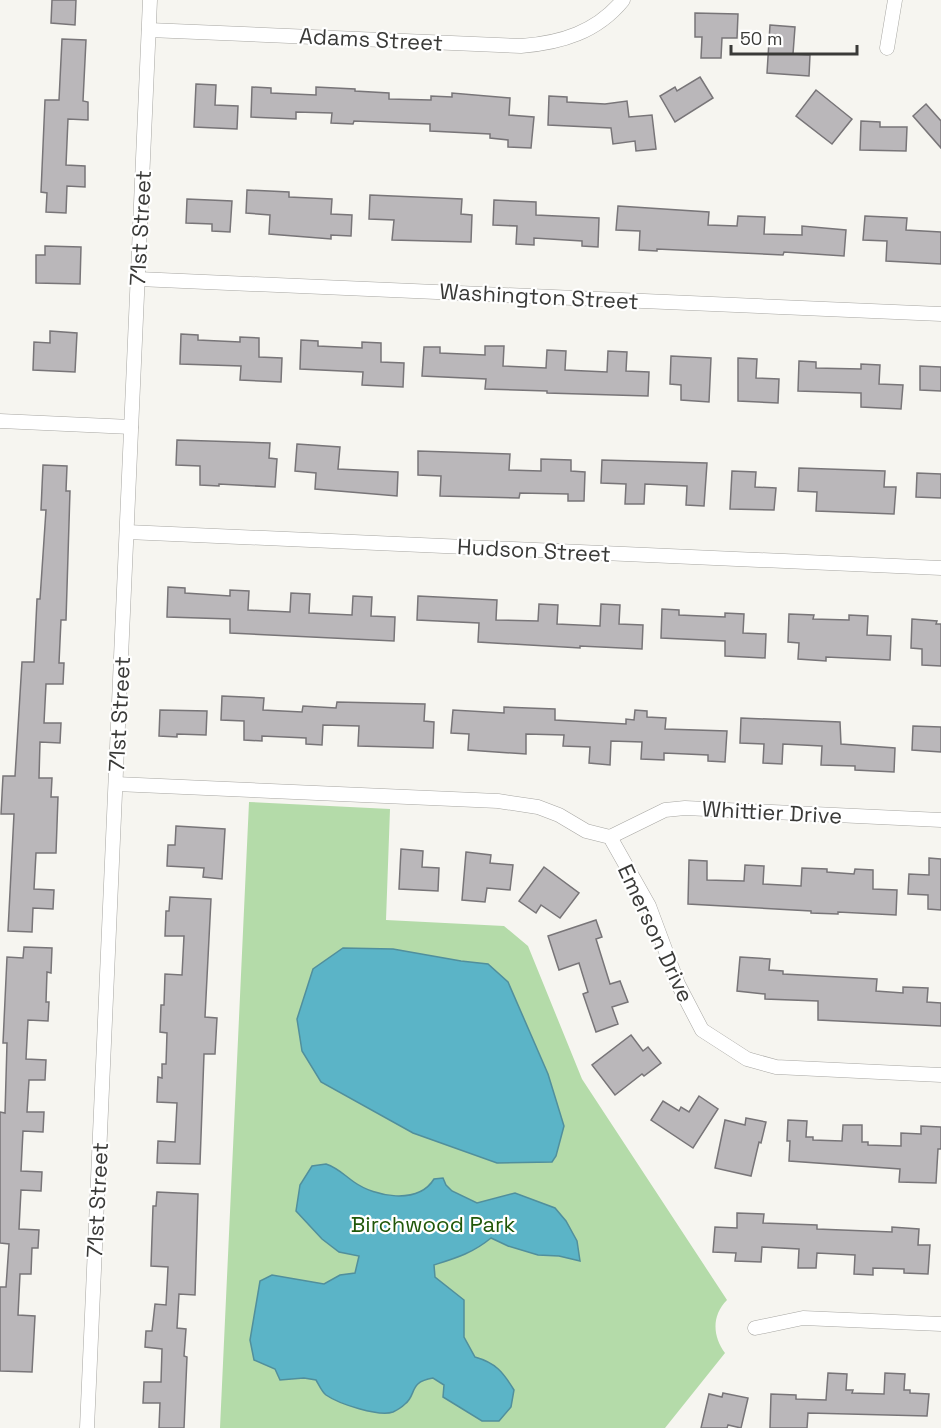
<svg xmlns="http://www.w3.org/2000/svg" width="941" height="1428" font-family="'Space Grotesk',sans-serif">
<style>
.green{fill:#b4dba9}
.water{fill:#5bb4c7;stroke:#518f9c;stroke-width:1.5}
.building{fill:#bab7ba;stroke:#787578;stroke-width:1.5}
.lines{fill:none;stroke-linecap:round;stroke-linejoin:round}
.minor-casing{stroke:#a7a6a2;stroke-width:15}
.minor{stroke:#fff;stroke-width:14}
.labels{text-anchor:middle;stroke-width:4.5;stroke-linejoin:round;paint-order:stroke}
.street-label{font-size:22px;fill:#3a3a38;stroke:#fff}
.park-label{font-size:22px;fill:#205709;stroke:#fff}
</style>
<rect width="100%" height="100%" fill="#f6f5f0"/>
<path class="green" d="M249,802L390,809L386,920L504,926L528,946L582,1079L727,1300C711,1316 713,1337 725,1353L665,1428H220Z"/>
<g class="water">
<path d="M343,948L393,949L461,961L488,964L508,982L548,1074L564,1126L556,1156L552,1162L497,1163L413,1133L321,1082L302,1051L297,1019L313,969Z"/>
<path d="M326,1164C338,1168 344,1175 354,1182C375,1197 418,1205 434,1179L443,1178L446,1185L452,1191L477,1203L515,1193L555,1208L566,1221L577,1241L580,1261L559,1256L538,1255L508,1246L491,1238C473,1253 456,1258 434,1265L435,1277L464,1300V1337L475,1357C496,1363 503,1372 514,1390L511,1407L499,1421H482L443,1397L444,1385L433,1378C408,1382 417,1395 405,1404C402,1407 397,1410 393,1412C379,1417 339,1404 326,1395C322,1392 319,1385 316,1380L304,1378L280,1380L275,1369L254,1360L250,1340L260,1281L272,1275L324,1284L340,1275L355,1273L359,1256L339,1252L322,1239L296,1211L300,1185L312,1166Z"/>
</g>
<g class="building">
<path d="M52,0H76L75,25L51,23Z"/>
<path d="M695,13L738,14L737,38H722L721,58H701L702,37H695Z"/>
<path d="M770,25L795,27L793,54L810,55L809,76L767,73Z"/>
<path d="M62,39L86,40L83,101L88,102V120L68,119L66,165L85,166V187L67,186L66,213L46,212L47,193L41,192L45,100H59Z"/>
<path d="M700,77L713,98L675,122L660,96L675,87L677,91Z"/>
<path d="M196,84L216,85L215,105L238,106L237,129L194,127Z"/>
<path d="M252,87L271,88V93L316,95V87L355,89V91L389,93V99L431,100V96L452,97V93L510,98L509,115L534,117L531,148L508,147V140L490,138V134L430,131V124L354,121L353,124L331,123L332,113L296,112V119L251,117Z"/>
<path d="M816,90L852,119L832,144L796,116Z"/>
<path d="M549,96L567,97V102L605,104L627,101L629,117L652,115L656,149L636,151L635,141L613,144L611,128L548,125Z"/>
<path d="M926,104L941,121V148L913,116Z"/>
<path d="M861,121L880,122V127H907L906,151L860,150Z"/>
<path d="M247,190L289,192V197L332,199L331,214L352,215L351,236L331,235V239L269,234L270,215L246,213Z"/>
<path d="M370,195L462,199L461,214L472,215L471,242L392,240L394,220L369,219Z"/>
<path d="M187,199L232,201L230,232L212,231V224L186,223Z"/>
<path d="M494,200L536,202V215L599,218L598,247L582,246V241L534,238V245L516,244L517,226L493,225Z"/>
<path d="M618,206L709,212L708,225L737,226L738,216L765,217L764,234L802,235V226L846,230L844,256L784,252L783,255L657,249V251L639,250L640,231L616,230Z"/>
<path d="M865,216L907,218L906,230L941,232V264L886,261L887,241L863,240Z"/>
<path d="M45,246L81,247L80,284L36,283V255H45Z"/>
<path d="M50,331L77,333L75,372L33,370L34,342L50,343Z"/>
<path d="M181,334L198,335V340L240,342V337L259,338V357L282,358L281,382L240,380L241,366L180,364Z"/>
<path d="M301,340L318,341V346L362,348V342L381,343V362L404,363L403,387L362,385L363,372L300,369Z"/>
<path d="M485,346H504L503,366L546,368L547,350L566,351L565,370L607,372L608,351L627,352L626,371L649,372L648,396L547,393V391L485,389L486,379L422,376L424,347H440V353L485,355Z"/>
<path d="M671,356L711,358L709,402L681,400V385L670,384Z"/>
<path d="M738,358L757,359L756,378L779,379L778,403L738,401Z"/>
<path d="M799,361L816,362V368L861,369V364L880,365L879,384L903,385L901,409L861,407V393L798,391Z"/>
<path d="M920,366L941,367V391L920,390Z"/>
<path d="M177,440L270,443L269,458L277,459L275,487L219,484V486L200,485V466L176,465Z"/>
<path d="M297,444L340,447L338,469L398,472L397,496L315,489L316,473L295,471Z"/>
<path d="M418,451L510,454L509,470L541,471V459L571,460V471L585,472L584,501H568V494L520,493L519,498L440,496L441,476L418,475Z"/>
<path d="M602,460L707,463L704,506L686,505L687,486L645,484L644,504H625L626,484L601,483Z"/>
<path d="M43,465L67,466L66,491H70L66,620H61L59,663H64L63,684H46L44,723H61L60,743L40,742L39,778H52L51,797H58L56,853H36L34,889L54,890L53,909L33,908L32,932L8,931L14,814H1L3,776H15L22,662H34L37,599H40L46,510H41Z"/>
<path d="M799,468L885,471L884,487H896L894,514L816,511L817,492L798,491Z"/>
<path d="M732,471L756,472L755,487L776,488L774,510L730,509Z"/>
<path d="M917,473L941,474V498L916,497Z"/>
<path d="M168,587L185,588V593L230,596V590L249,591L248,610L290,612L291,593L310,594L309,613L352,615L353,596L372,597L371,616L395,617L394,641L230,633V619L167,617Z"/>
<path d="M418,596L497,600L496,620L538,621L539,604L558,605L557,624L600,626L601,604L620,605L619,624L643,625L642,649L580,646V648L478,642L479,623L417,620Z"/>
<path d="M662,609L679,610V615L725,617V613L744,614L743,633L766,634L765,658L725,656V641L661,638Z"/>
<path d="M789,614L814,615L813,619L849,620V615L868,616L867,635L891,636L890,660L826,657V661L798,659L799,643L788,642Z"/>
<path d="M912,619L937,621L936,624H941V666L922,665V649L911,648Z"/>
<path d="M222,696L264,698L263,710L302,712L303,706L336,708L337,702L425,704L424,721L434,722L433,748L358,746L359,726L323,725L322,745L306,744V738L262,736V741L244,740V721L221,720Z"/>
<path d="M504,707L555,709V720L626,724V719L634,720L635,710L647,711V717L666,718L665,729L727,731L725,762L708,761V755L664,753V760L641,759L642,742L611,741L610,765L589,763L590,747L563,746L564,735L526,734V754L468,750L469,734L451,733L453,710L504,713Z"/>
<path d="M160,710L207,711L206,735L177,734V737L159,736Z"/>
<path d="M741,718L840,722L841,744L895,748L894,772L855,770V766L821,765L822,746L783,744L782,764L763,763L764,744L740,743Z"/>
<path d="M913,726L941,727V752L912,750Z"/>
<path d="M176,826L225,829L222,879L203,877L204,868L167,866L168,845H175Z"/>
<path d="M401,849L423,851L422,867L439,868L438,891L399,889Z"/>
<path d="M466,852L491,855L490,863L513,865L510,890L487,888L485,902L462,900Z"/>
<path d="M929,858L941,859V910L928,909V895L908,894L909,874L929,875Z"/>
<path d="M689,860L707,861V880L744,881L745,865L764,866L763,884L801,886L802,868L827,869V872L854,874L855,869L873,870V889L897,890L896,915L838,912V914L811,913V911L688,904Z"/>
<path d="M544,867L579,893L560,918L541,905L536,913L519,901Z"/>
<path d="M170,897L211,899L205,1017L217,1018L215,1054H204L200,1164L157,1163L158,1141L175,1142L177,1103L157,1102L158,1077L162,1078V1064H166L167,1033L160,1032L161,1005H164L165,974L182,975L184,936H165L166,911H169Z"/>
<path d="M596,920L602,937L596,939L610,984L620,981L628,1002L612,1007L618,1024L596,1032L583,994L588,992L579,963L559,970L548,936Z"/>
<path d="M24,947L52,948L51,973L47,972L46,1002H49L48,1021L28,1020L26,1059L46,1060L45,1080H29L27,1112H44L43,1132L23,1131L21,1171L42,1172L41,1191L21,1190L19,1229L39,1230L38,1248H32L31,1274H20L18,1315L35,1316L32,1372L0,1371V1287H6L9,1244L0,1243V1112L5,1113L7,1043H3L7,957L23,958Z"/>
<path d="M740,957L770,959L769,970L783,971V974L877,979L876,991L903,993V987L928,988L927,1002L941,1003V1026L818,1020V1001L765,999V994L737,991Z"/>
<path d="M631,1035L643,1051L648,1047L661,1063L644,1076L642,1074L615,1095L592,1065Z"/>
<path d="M699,1096L718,1109L693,1148L651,1120L663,1101L679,1111L681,1107L689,1112Z"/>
<path d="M746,1118L766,1122L761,1143L759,1142L751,1176L715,1168L725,1120L745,1125Z"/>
<path d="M788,1120L807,1121L806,1137H813V1140L842,1141L843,1125H862V1142H868V1145L901,1146V1133L921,1134V1126L941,1127V1149H938L936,1183L899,1182L900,1169L789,1161L790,1141H787Z"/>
<path d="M157,1192L198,1194L195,1295L179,1294L177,1328L186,1329L184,1356L187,1357L184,1428H159L160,1403H143L144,1382H161L162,1349L145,1347L146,1331H152L155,1304L166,1305L168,1267L151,1266L153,1206H156Z"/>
<path d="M737,1213L764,1214L763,1223L817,1225V1229L892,1232V1227L919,1229L918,1245H930L928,1274L904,1273V1269L873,1268V1275L854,1274L855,1255L817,1253L816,1268H798L799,1249L762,1247L761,1262L735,1261L736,1253L713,1252L715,1227L737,1228Z"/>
<path d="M828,1373L847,1374L846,1390H853L852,1393L884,1394L885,1373L905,1374L904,1390H910V1393L929,1394L927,1416L808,1413L807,1428H770L771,1394L796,1395V1399L826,1400Z"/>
<path d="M723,1393L748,1398L741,1428L728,1425L727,1428H701L709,1394L722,1397Z"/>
</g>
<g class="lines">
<g class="minor-casing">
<g id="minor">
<path d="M149,30L521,46C561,43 597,32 623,0"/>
<path d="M887,48L895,0"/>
<path d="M138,279L941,314"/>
<path d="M0,421L131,427"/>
<path d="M127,532L941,568"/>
<path d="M116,784L498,801L538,807L559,815L586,831L610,837L649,906L678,984L702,1030L747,1059L776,1067L941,1075"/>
<path d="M610,837L665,810L685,808L941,820"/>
<path d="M755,1328L803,1318L941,1324"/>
<path d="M87,1428L150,0"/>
</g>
</g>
<use href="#minor" class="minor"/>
</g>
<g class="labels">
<g class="street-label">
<text transform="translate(371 39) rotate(3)" y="8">Adams Street</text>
<text transform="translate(140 228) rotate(-87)" y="8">71st Street</text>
<text transform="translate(539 296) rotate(3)" y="8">Washington Street</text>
<text transform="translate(534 550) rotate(3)" y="8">Hudson Street</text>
<text transform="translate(119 714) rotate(-87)" y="8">71st Street</text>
<text transform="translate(772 812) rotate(3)" y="8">Whittier Drive</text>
<text transform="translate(656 933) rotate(65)" y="8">Emerson Drive</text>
<text transform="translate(97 1200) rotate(-87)" y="8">71st Street</text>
</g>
<g class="park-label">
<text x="433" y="1232">Birchwood Park</text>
</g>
</g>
<path d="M731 45v9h126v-9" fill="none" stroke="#3a3a38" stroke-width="3"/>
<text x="740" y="45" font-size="18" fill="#3a3a38" stroke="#ffffff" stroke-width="4.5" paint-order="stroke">50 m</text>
</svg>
